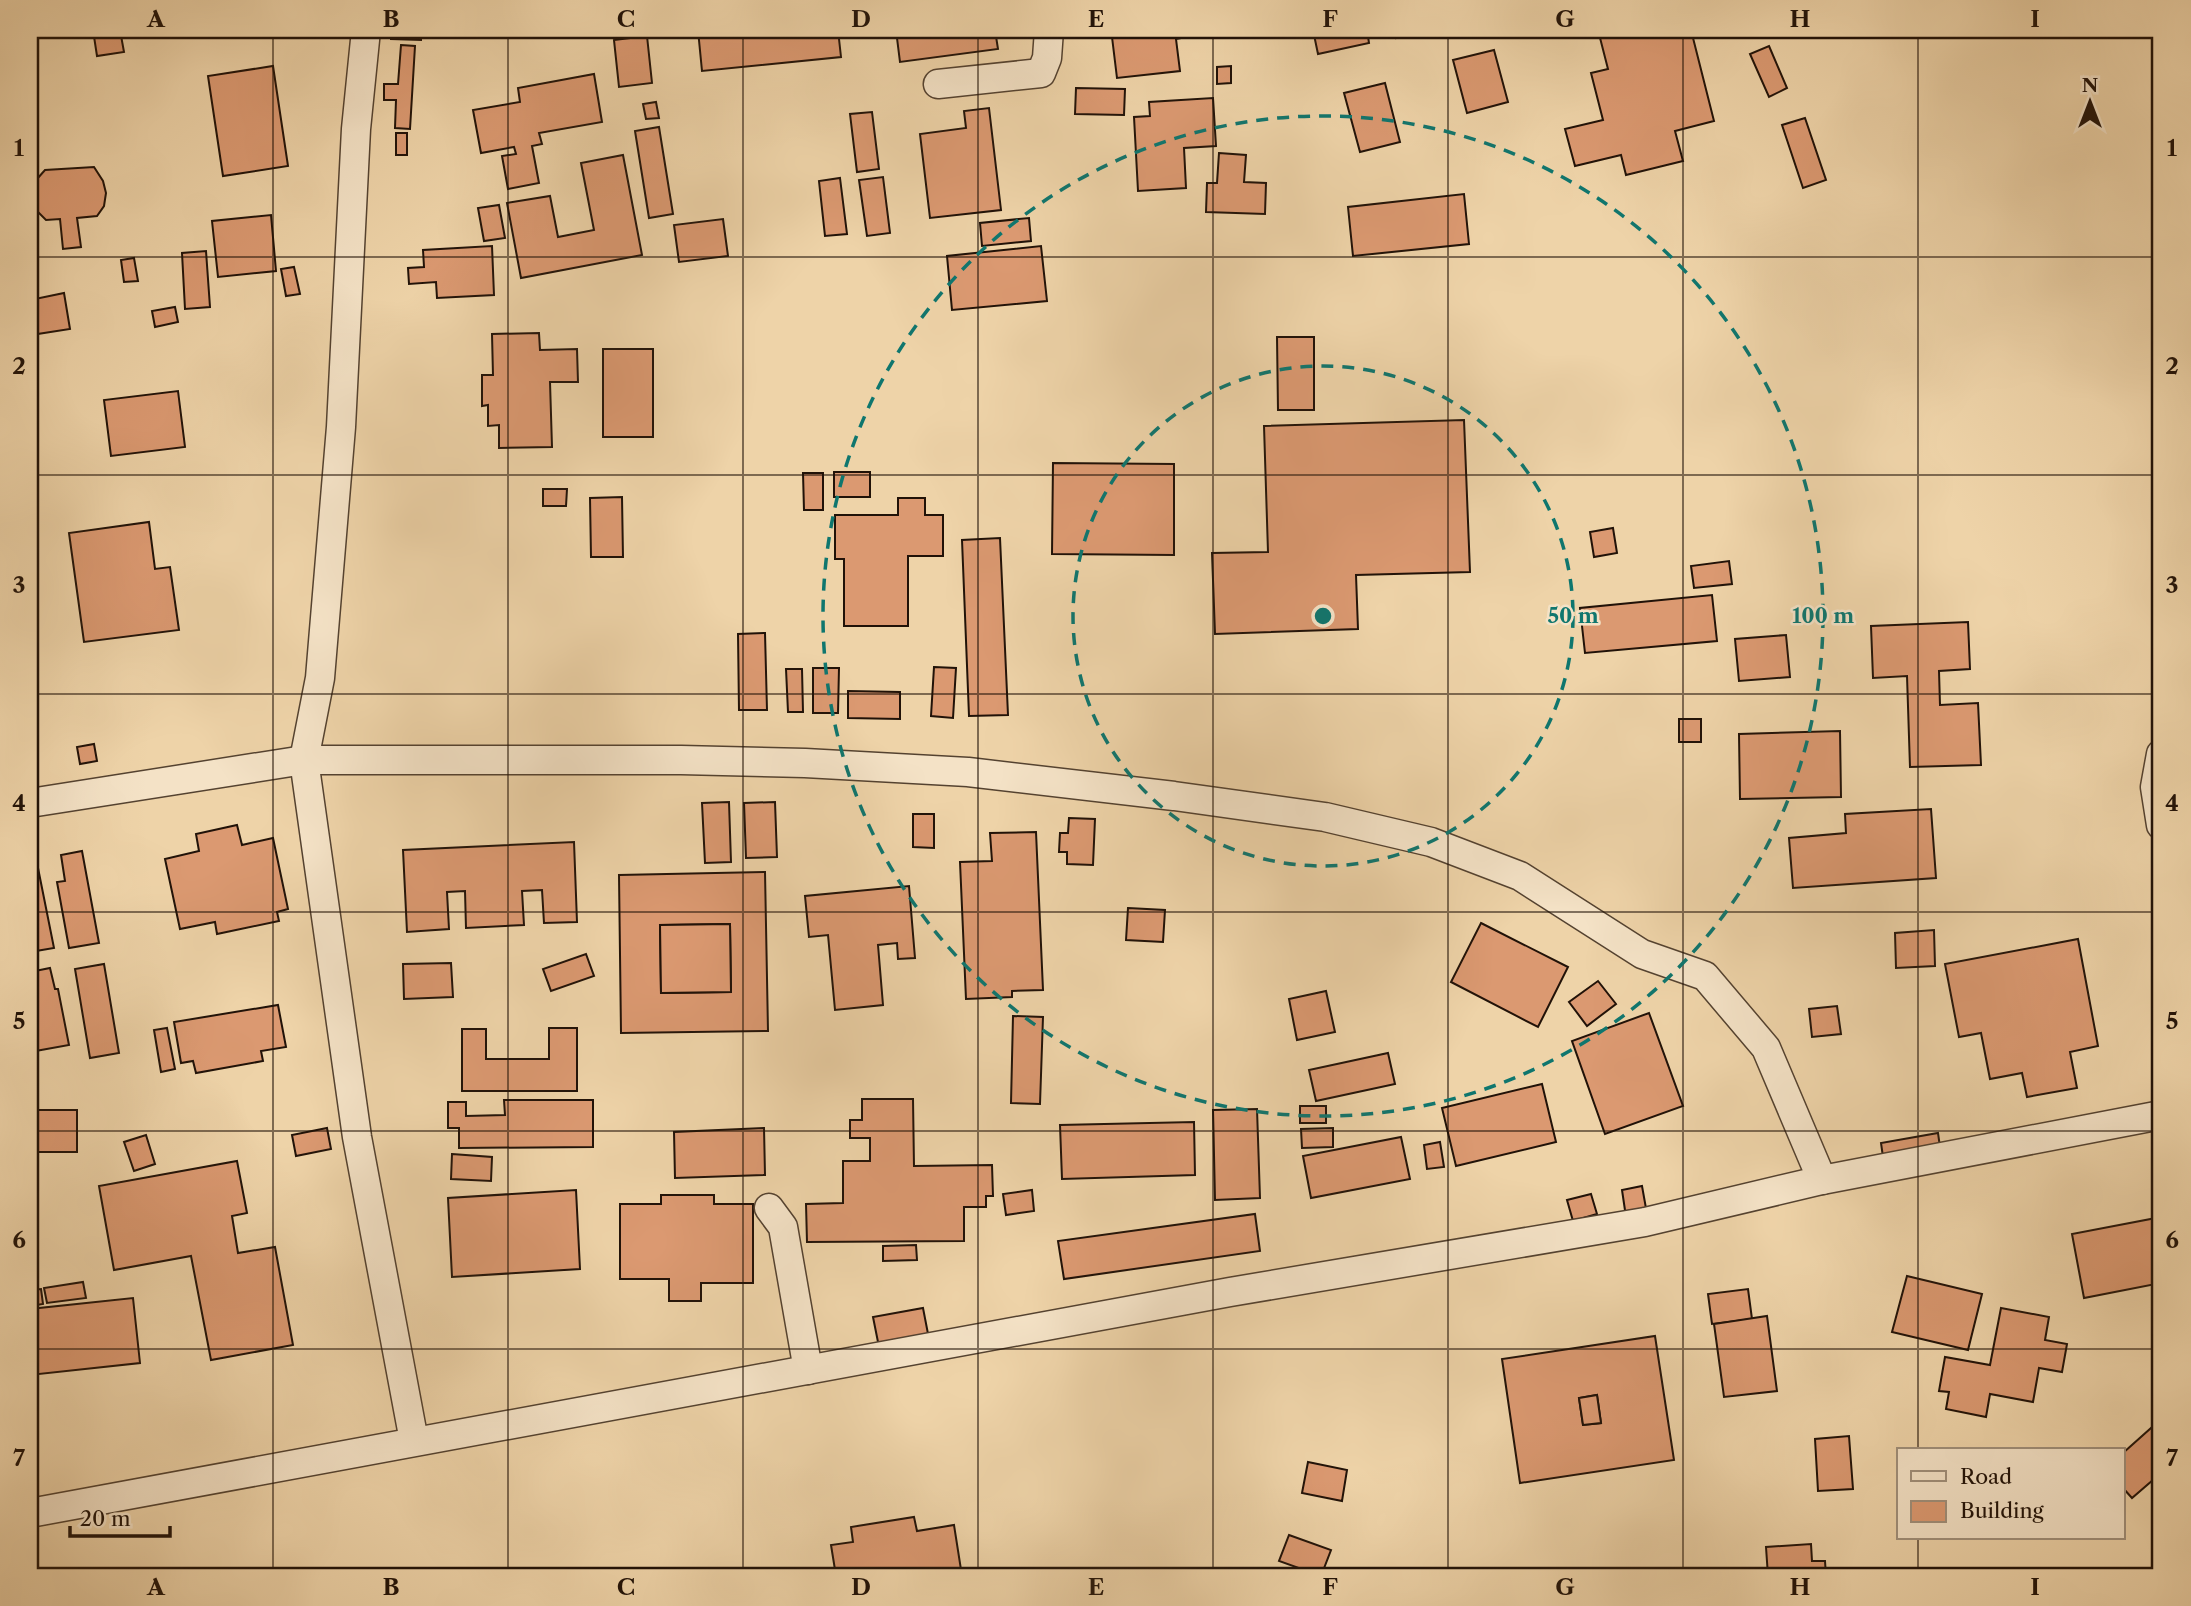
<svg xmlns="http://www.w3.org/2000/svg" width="2191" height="1606" font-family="'Libre Caslon Text',serif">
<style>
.building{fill:#db9971;stroke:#211208;stroke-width:2;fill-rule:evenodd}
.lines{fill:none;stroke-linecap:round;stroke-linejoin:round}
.street-casing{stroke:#544230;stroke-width:31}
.street{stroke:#f4e2c6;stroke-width:28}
.grid{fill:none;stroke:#211208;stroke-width:2;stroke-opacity:0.55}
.ring{fill:none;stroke:#0f766e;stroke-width:3.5;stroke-dasharray:12 9}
.centre{fill:#0f766e;stroke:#f4e2c6;stroke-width:3.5}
.ring-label{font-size:21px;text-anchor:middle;font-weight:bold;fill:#0f766e;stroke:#f4e2c6;stroke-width:5;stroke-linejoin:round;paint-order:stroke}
.neatline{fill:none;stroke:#211208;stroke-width:2.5}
.grid-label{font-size:23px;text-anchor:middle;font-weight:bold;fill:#211208}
</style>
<rect width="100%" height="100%" fill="#eed3a8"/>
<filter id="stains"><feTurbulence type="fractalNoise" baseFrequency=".00286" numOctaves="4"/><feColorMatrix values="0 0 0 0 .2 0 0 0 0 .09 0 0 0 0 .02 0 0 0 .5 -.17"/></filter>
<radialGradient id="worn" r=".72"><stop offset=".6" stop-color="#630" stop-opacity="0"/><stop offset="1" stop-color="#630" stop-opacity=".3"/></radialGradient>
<g class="building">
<path d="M93,30H120L124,52L97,56Z"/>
<path d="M391,30H421V40L391,39Z"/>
<path d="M698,30H838L841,57L702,71Z"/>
<path d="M896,30H921L922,37L974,30H995L998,49L900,62Z"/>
<path d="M1006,30H1031L1032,35L1007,38Z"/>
<path d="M1100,30H1187V37L1176,39L1180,71L1117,78L1112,37L1101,38Z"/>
<path d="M1313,30H1367L1369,43L1318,54Z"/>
<path d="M1394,30H1415L1416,34L1396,38Z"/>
<path d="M1598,30H1691L1714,121L1675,131L1683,161L1626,175L1621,155L1575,166L1565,129L1603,120L1591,73L1608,69Z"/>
<path d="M647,36L652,83L619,87L614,40Z"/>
<path d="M401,45L415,46L410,129L395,128L396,100H384V84H398Z"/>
<path d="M1769,46L1787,88L1769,97L1750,54Z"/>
<path d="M1494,50L1508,102L1467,113L1453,60Z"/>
<path d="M273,66L288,166L223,176L208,76Z"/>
<path d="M1231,66V83L1217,84V67Z"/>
<path d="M594,74L602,122L539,133L542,144L532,146L539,183L508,189L502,156L516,154L514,147L481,153L473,110L520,102L518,88Z"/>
<path d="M1385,83L1400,142L1360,152L1344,93Z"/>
<path d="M1076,88L1125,89L1124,115L1075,114Z"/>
<path d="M1213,98L1216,146L1184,148L1186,188L1138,191L1134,117L1150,116L1149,102Z"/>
<path d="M656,102L659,118L646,119L643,104Z"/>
<path d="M989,108L1001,210L930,218L920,134L966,128L964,111Z"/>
<path d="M872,112L879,169L857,172L850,114Z"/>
<path d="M1805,118L1826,180L1803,188L1782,125Z"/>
<path d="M659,127L673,214L649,218L635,131Z"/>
<rect x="396" y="133" width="11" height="22"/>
<path d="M1219,153L1246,155L1244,182L1266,183L1265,214L1206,212L1207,183H1217Z"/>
<path d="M623,155L642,255L521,278L507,203L550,196L558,237L594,230L581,163Z"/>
<path d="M94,167L103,181L106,193L104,206L97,216L77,218L81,247L63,249L60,219L46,220L38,212L35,201L37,179L45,170Z"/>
<path d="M883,177L890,233L867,236L859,180Z"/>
<path d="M840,178L847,234L825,236L819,181Z"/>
<path d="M1464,194L1469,244L1353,256L1348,207Z"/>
<path d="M499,205L505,238L484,241L478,208Z"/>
<path d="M271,215L276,271L218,277L212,221Z"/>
<path d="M1029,218L1031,241L982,246L980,223Z"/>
<path d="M723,219L728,256L679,262L674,225Z"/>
<path d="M492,246L494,295L437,298L436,282L409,284L408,268L424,267L423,250Z"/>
<path d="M1041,246L1047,301L952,310L947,256Z"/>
<path d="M206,251L210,307L185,309L182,253Z"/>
<path d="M134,258L138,281L124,282L121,260Z"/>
<path d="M294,267L300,294L286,296L281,269Z"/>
<path d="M64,293L70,329L31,335L30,300Z"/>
<path d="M175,307L178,322L155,327L152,311Z"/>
<path d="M539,333L540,350L577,349L578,382H550L552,447L499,448V425L488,426V405L482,406V375H493L492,334Z"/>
<path d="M1277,337H1314V410H1278Z"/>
<rect x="603" y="349" width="50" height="88"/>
<path d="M178,391L185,447L111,456L104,400Z"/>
<path d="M1464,420L1470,572L1356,575L1358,629L1215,634L1212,553L1268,552L1264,426Z"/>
<path d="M1053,463L1174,464V555L1052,554Z"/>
<rect x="834" y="472" width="36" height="25"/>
<path d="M803,473H823V510H804Z"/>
<path d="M543,489H567L566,506H543Z"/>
<path d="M622,497L623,557H591L590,498Z"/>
<path d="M898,498H925V515H943V556H908V626H844V559H835V515H898Z"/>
<path d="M149,522L155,569L170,567L179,630L84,642L69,533Z"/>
<path d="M1613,528L1617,553L1594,557L1590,532Z"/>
<path d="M1000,538L1008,715L969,716L962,540Z"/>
<path d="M1729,561L1732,584L1694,588L1691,566Z"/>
<path d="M1712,595L1717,641L1585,653L1580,608Z"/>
<path d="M1968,622L1970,669L1939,671L1940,705L1978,703L1981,765L1910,767L1907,676L1873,678L1871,626Z"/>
<path d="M765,633L767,710H739L738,634Z"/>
<path d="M1786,635L1790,677L1739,681L1735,639Z"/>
<path d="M934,667L956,668L953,718L931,716Z"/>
<path d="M813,668H839L838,713H813Z"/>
<path d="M786,669H802L803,712H788Z"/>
<path d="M848,691L900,692V719L848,718Z"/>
<rect x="1679" y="719" width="22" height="23"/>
<path d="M1840,731L1841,797L1740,799L1739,734Z"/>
<path d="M94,744L97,761L80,764L77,747Z"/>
<path d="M729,802L731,862L705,863L702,803Z"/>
<path d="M775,802L777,857L746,858L744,803Z"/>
<path d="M1931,809L1936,878L1793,888L1789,838L1846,833L1845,814Z"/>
<path d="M913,814H934V848L913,847Z"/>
<path d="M1069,818L1095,819L1093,865L1067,864V852H1059L1060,833H1068Z"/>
<path d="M237,825L242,845L273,838L288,909L277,912L279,921L217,934L215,922L180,929L165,859L199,851L196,834Z"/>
<path d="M1036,832L1043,990L1012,991V997L966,999L960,862L992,861L990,833Z"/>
<path d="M574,842L577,922L544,923L542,890L522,891L524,925L466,928L465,891L447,892L449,929L407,932L403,850Z"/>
<path d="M82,851L99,943L69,948L57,882L65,881L61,855Z"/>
<path d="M37,863L54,948L30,952V864Z"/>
<path d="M765,872L768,1031L621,1033L619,875ZM730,924L731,992L661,993L660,925Z"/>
<path d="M909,886L915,958L898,959L897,943L878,945L883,1005L835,1010L828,935L809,937L805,896Z"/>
<path d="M1128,908L1165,910L1163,942L1126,940Z"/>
<path d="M1481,923L1568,967L1538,1027L1451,982Z"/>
<path d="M730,924L731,992L661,993L660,925Z"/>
<path d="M1934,930L1935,966L1896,968L1895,933Z"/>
<path d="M2078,939L2098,1046L2070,1052L2077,1088L2027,1097L2022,1073L1990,1079L1981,1033L1959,1037L1945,964Z"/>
<path d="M586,954L594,976L551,991L543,969Z"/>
<path d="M451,963L453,997L404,999L403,964Z"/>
<path d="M104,964L119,1053L90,1058L75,969Z"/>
<path d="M50,968L55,989H58L69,1045L30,1052V972Z"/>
<path d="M1598,981L1616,1004L1587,1026L1569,1002Z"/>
<path d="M1326,991L1335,1032L1297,1040L1289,999Z"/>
<path d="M278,1005L286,1047L261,1051L263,1061L196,1073L193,1061L181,1063L174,1022Z"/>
<path d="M1837,1006L1841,1034L1812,1037L1809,1009Z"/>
<path d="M1649,1013L1683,1106L1605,1134L1572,1041Z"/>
<path d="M1013,1016L1043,1017L1040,1104L1011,1103Z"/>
<path d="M167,1028L175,1069L161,1072L154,1030Z"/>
<path d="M549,1028H577V1091H462V1029H486V1059H549Z"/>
<path d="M1388,1053L1395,1084L1316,1101L1309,1070Z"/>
<path d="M1542,1084L1556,1142L1456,1166L1442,1108Z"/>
<path d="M862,1099H913L914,1166L992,1165L993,1196H986V1207H964V1241L807,1242L806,1204L843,1203V1161H870V1138H850V1120H862Z"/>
<path d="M504,1100H593V1147L459,1148V1128H448V1102H466V1116L505,1115Z"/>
<rect x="1300" y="1106" width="26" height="17"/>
<path d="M1257,1109L1260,1198L1215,1200L1213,1110Z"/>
<rect x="30" y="1110" width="47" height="42"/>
<path d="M1194,1122L1195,1175L1062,1179L1060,1125Z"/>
<path d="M327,1128L331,1149L296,1156L292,1135Z"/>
<path d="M764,1128L765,1175L675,1178L674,1132Z"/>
<path d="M1333,1128V1147L1302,1148L1301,1129Z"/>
<path d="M1938,1133L1940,1147L1883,1157L1881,1143Z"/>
<path d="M146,1135L155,1164L134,1171L124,1142Z"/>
<path d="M1401,1137L1410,1179L1311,1198L1303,1156Z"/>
<path d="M1440,1142L1444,1167L1427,1169L1424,1145Z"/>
<path d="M452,1154L492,1157L491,1181L451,1179Z"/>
<path d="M237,1161L247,1213L232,1216L238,1253L275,1247L293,1345L211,1360L191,1256L114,1270L99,1186Z"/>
<path d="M1642,1186L1647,1214L1626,1217L1622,1190Z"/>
<path d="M576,1190L580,1269L452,1277L448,1198Z"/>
<path d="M1032,1190L1034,1211L1006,1215L1003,1194Z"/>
<path d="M1591,1194L1597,1214L1573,1221L1567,1200Z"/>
<path d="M661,1195H714V1204H753V1283H701V1301H669V1279H620V1204H661Z"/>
<path d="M1255,1214L1260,1251L1064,1279L1058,1241Z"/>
<path d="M2156,1218L2161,1247V1283L2084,1298L2072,1234Z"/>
<path d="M916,1245L917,1260L883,1261V1246Z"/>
<path d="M1907,1276L1982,1294L1968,1350L1892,1332Z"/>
<path d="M83,1282L86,1298L47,1303L44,1288Z"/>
<path d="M41,1289L43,1304L30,1306V1290Z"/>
<path d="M1748,1289L1752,1319L1712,1324L1708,1294Z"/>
<path d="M133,1298L140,1363L30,1375V1309Z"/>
<path d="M923,1308L929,1339L879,1347L873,1317Z"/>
<path d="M2001,1308L2049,1317L2045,1340L2067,1344L2062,1372L2039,1368L2033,1402L1990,1394L1986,1417L1946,1409L1949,1392L1939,1391L1945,1357L1990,1365Z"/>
<path d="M1767,1316L1777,1391L1724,1397L1714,1324Z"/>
<path d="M1655,1336L1674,1460L1520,1483L1502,1359ZM1597,1395L1601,1423L1583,1425L1579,1398Z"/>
<path d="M1597,1395L1601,1423L1583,1425L1579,1398Z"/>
<path d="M2160,1420L2161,1473L2132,1498L2123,1488V1453Z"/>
<path d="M1849,1436L1853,1489L1818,1491L1815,1439Z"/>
<path d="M1308,1462L1347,1470L1342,1501L1302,1493Z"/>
<path d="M914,1517L917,1531L954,1525L962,1576H836L831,1545L853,1542L851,1527Z"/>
<path d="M1289,1535L1331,1550L1321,1576L1279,1561Z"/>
<path d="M1811,1544L1812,1561H1825L1826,1576H1768L1766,1547Z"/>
</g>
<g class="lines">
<g class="street-casing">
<g id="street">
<path d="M366,30L356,129L341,427L320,678L304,760L357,1137L414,1441"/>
<path d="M938,84L1041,73L1047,58L1049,30"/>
<path d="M2161,754L2155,787L2161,825"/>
<path d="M30,803L304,760H681L805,763L968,772L1174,796L1325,817L1431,842L1520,876L1642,954L1705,976L1766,1048L1822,1180"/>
<path d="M769,1208L783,1227L808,1370"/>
<path d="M30,1513L1230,1292L1645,1222L1822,1180L2161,1115"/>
</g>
</g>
<use href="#street" class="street"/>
</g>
<path class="grid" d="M273,30V1576M508,30V1576M743,30V1576M978,30V1576M1213,30V1576M1448,30V1576M1683,30V1576M1918,30V1450M30,257H2161M30,475H2161M30,694H2161M30,912H2161M30,1131H2161M30,1349H2161M1918,1538V1576"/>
<g class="ring">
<circle cx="1323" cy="616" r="250"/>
<circle cx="1323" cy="616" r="500"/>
</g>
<circle cx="1323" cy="616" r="10" class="centre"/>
<g class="ring-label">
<text x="1573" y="623">50 m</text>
<text x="1823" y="623">100 m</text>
</g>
<rect width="2191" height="1606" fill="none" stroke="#eed3a8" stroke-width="77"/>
<rect x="1897" y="1448" width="228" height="91" fill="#f4e2c6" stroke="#a08f7a" stroke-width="2"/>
<rect x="1911" y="1471" width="35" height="10" fill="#f4e2c6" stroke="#a08f7a" stroke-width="2"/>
<text x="1960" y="1484" font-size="21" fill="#211208">Road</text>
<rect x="1911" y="1501" width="35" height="21" fill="#db9971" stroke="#a08f7a" stroke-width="2"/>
<text x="1960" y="1518" font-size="21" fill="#211208">Building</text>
<g transform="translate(2090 102)" stroke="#f4e2c6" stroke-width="5" paint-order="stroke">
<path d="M0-5L12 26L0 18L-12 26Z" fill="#211208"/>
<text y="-10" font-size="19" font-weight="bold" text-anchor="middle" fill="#211208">N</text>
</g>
<path d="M70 1526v10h100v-10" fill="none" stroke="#211208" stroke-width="3.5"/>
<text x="80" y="1526" font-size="21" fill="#211208" stroke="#f4e2c6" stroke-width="5" paint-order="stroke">20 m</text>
<rect x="38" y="38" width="2114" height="1530" class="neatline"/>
<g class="grid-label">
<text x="156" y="27">A</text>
<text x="391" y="27">B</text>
<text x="626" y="27">C</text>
<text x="861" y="27">D</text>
<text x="1096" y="27">E</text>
<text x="1330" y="27">F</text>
<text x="1565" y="27">G</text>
<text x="1800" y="27">H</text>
<text x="2035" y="27">I</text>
<text x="19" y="156">1</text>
<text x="2172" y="156">1</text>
<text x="19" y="374">2</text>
<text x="2172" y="374">2</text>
<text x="19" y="593">3</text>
<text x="2172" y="593">3</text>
<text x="19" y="811">4</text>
<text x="2172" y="811">4</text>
<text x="19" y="1029">5</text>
<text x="2172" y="1029">5</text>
<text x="19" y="1248">6</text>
<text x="2172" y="1248">6</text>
<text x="19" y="1466">7</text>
<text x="2172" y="1466">7</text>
<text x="156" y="1595">A</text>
<text x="391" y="1595">B</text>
<text x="626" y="1595">C</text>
<text x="861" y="1595">D</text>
<text x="1096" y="1595">E</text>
<text x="1330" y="1595">F</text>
<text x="1565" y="1595">G</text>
<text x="1800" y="1595">H</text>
<text x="2035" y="1595">I</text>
</g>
<rect width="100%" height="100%" filter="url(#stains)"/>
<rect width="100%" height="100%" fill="url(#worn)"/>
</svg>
